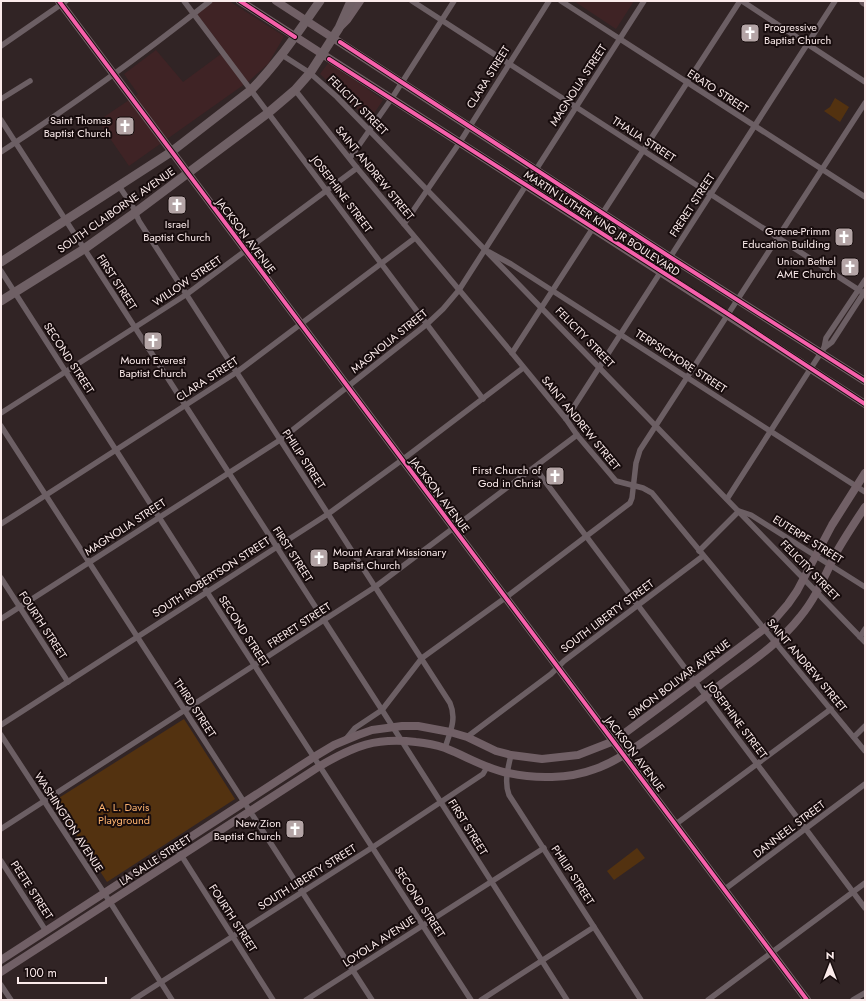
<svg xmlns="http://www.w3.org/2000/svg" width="866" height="1001" font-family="Jost,sans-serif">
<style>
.built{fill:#3f2325}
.green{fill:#533210}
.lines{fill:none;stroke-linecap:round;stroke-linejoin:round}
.street{stroke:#6c5f64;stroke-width:5.5}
.secondary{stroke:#716066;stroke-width:8}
.primary{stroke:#6f6065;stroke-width:9}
.highway{stroke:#6c5b60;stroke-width:10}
.cycleway-casing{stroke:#170c0d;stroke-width:6}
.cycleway{stroke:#f560ab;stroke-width:4}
.labels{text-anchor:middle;stroke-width:4;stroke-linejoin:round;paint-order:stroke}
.poi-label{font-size:11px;fill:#fbebeb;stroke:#170c0d;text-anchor:end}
.street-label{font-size:11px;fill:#fbebeb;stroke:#170c0d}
.park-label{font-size:11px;fill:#feb46f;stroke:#170c0d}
</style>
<rect width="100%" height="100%" fill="#312425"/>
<g class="built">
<path d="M212,1H229L284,36L282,40L268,64L249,81L129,166L98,121L138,94L124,74L156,50L183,82L225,51L197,14Z"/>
<path d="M574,1H634L616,29Z"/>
<path d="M329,62L383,100L369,121L320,74Z"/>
</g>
<g class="green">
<path d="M835,98L849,107L840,122L824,111L830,107Z"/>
<path d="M184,719L235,799L107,882L54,801Z"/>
<path d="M637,848L645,858L614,880L607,871Z"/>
</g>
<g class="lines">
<g class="street">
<path d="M184,1L483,399"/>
<path d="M412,1L865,294"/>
<path d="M561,1L865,197"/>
<path d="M742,1L865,82"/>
<path d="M1,46L66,1"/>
<path d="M282,55L310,73L337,97L865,642"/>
<path d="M295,90L357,168L512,353L566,419L577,435L616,481L643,488L652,493L865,751"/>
<path d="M1,99L30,81"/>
<path d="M1,120L382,710L567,1000"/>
<path d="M1,152C73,105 143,54 210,1"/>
<path d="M350,158L392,98L454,1"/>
<path d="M119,186L133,207L139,221L450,703C457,719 450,732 445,748"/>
<path d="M404,224L460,142L549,1"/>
<path d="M489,252L511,264L865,492"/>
<path d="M1,271L207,592L471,1000"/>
<path d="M824,348L832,342L865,291"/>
<path d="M512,353L740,1"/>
<path d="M1,413L187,294L357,168"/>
<path d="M566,419L835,1"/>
<path d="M1,426L372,1000"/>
<path d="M535,468L865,908"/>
<path d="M727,499L811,368L824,348L826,338L865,280"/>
<path d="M1,524L237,372L415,238"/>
<path d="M699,551L739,511L751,515L865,587"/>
<path d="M1,578L68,682"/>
<path d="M1,619L280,440L427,324L443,309L459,290L644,1"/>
<path d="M860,637L865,629"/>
<path d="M1,725L328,514L402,460L523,368"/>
<path d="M1,735L110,902L172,1000"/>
<path d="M467,737L551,674L564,661L703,556"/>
<path d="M854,737L865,726"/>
<path d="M346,739L355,728L382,710L422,658L505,598L630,503L632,498L636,463L640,450L865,103"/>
<path d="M511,755C508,768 504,782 509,795L641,1000"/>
<path d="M676,824L831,709"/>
<path d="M1,829L375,587L577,435"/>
<path d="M176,847L273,1000"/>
<path d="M1,861L46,931"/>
<path d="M725,889L865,784"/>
<path d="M1,985L11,1000"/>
<path d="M133,1000L373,847L483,774L487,767"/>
<path d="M306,1000L544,848"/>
<path d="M481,1000L594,927"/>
<path d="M708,1000L865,883"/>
<path d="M853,1000L865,993"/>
</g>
<g class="secondary">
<path d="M59,1L807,1000"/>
<path d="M240,1L865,404"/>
<path d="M276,1L670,257L865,381"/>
<path d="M341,26L347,20L360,1"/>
<path d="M1,960L314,757L334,745L358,735L372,730L402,726H418L450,732L467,737L496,751L511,755L542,759L578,755L614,741L695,681L764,629L776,618L788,604L797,591L832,525L865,473"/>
<path d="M1,972L320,766C354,746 376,737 416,742C426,743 436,745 445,748C466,756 486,769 508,773C535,779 569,779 595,769C616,762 634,748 653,735C676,719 698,702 720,685C748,664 779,644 800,617C816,598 825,575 836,553C845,537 855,522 865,507"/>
</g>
<g class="primary">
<path d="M1,262L171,152L251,90C278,63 298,32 320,1"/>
<path d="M1,301L84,249L136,212L268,113L295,90L310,73L339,28L351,1"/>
</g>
<path class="highway" d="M864,1L865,2"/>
<g class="cycleway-casing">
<g id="cycleway">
<path d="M59,1L807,1000"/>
<path d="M240,1L295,37"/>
<path d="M340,42L670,257L865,381"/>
<path d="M329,59L728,314L865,404"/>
</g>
</g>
<use href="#cycleway" class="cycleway"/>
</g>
<defs>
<g id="church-square" transform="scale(1)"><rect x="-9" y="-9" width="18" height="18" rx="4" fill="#b4a5a6" stroke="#170c0d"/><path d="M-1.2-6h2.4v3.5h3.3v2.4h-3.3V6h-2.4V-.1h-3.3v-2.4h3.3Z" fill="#fff"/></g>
</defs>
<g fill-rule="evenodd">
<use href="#church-square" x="750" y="33"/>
<use href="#church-square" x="125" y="126"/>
<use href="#church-square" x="177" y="205"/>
<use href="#church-square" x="844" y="237"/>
<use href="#church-square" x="850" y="267"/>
<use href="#church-square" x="153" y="341"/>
<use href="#church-square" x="555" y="476"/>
<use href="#church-square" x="319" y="558"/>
<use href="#church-square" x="295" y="829"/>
</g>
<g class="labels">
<g class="poi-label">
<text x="764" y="31" text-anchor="start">Progressive<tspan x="764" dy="13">Baptist Church</tspan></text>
<text x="111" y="124">Saint Thomas<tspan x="111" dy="13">Baptist Church</tspan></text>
<text x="177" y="228" text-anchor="middle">Israel<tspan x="177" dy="13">Baptist Church</tspan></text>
<text x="830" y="235">Grrene-Primm<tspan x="830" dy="13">Education Building</tspan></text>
<text x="836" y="265">Union Bethel<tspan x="836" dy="13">AME Church</tspan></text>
<text x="153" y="364" text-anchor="middle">Mount Everest<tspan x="153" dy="13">Baptist Church</tspan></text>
<text x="541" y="474">First Church of<tspan x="541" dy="13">God in Christ</tspan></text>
<text x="333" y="556" text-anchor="start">Mount Ararat Missionary<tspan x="333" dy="13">Baptist Church</tspan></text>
<text x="281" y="827">New Zion<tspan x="281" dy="13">Baptist Church</tspan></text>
</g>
<g class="street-label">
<text transform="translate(488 77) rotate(-58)" y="4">CLARA STREET</text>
<text transform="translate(578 85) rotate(-57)" y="4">MAGNOLIA STREET</text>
<text transform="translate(718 91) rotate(33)" y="4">ERATO STREET</text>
<text transform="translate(358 105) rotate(45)" y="4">FELICITY STREET</text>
<text transform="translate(644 139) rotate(33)" y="4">THALIA STREET</text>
<text transform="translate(375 173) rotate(51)" y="4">SAINT ANDREW STREET</text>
<text transform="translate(342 194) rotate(53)" y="4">JOSEPHINE STREET</text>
<text transform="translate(692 205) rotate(-57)" y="4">FRERET STREET</text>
<text transform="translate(116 210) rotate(-35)" y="4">SOUTH CLAIBORNE AVENUE</text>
<text transform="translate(602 223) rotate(33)" y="4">MARTIN LUTHER KING JR BOULEVARD</text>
<text transform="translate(246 236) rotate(53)" y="4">JACKSON AVENUE</text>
<text transform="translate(187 281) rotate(-34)" y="4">WILLOW STREET</text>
<text transform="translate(117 282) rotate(57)" y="4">FIRST STREET</text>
<text transform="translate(585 337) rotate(46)" y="4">FELICITY STREET</text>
<text transform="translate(389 341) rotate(-39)" y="4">MAGNOLIA STREET</text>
<text transform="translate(69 358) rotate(57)" y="4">SECOND STREET</text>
<text transform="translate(681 361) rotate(33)" y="4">TERPSICHORE STREET</text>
<text transform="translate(207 379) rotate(-33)" y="4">CLARA STREET</text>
<text transform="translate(581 423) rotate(51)" y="4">SAINT ANDREW STREET</text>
<text transform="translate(304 459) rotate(57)" y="4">PHILIP STREET</text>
<text transform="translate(440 495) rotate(53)" y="4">JACKSON AVENUE</text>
<text transform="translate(125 527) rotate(-33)" y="4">MAGNOLIA STREET</text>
<text transform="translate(808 539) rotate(32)" y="4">EUTERPE STREET</text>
<text transform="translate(293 554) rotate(57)" y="4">FIRST STREET</text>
<text transform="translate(810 570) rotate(46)" y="4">FELICITY STREET</text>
<text transform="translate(211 577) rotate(-33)" y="4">SOUTH ROBERTSON STREET</text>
<text transform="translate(607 616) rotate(-37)" y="4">SOUTH LIBERTY STREET</text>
<text transform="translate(43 625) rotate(57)" y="4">FOURTH STREET</text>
<text transform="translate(299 625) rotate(-33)" y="4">FRERET STREET</text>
<text transform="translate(244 631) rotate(57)" y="4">SECOND STREET</text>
<text transform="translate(807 665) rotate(50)" y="4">SAINT ANDREW STREET</text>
<text transform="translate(679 679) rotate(-37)" y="4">SIMON BOLIVAR AVENUE</text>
<text transform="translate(195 708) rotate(57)" y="4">THIRD STREET</text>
<text transform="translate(737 720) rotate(53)" y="4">JOSEPHINE STREET</text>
<text transform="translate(635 754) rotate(53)" y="4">JACKSON AVENUE</text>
<text transform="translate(69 822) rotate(57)" y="4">WASHINGTON AVENUE</text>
<text transform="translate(468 827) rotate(58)" y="4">FIRST STREET</text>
<text transform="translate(789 829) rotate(-37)" y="4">DANNEEL STREET</text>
<text transform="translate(155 860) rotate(-33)" y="4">LA SALLE STREET</text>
<text transform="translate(573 875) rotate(57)" y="4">PHILIP STREET</text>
<text transform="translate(307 877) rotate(-32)" y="4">SOUTH LIBERTY STREET</text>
<text transform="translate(32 890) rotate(57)" y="4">PEETE STREET</text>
<text transform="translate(420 902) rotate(57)" y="4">SECOND STREET</text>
<text transform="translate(233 918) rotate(57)" y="4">FOURTH STREET</text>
<text transform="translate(379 941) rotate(-33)" y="4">LOYOLA AVENUE</text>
</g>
<g class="park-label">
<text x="124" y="811">A. L. Davis<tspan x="124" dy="13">Playground</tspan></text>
</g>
</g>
<rect width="866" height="1001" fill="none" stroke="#fbebeb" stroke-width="4"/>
<g transform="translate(830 965)" stroke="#170c0d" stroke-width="3" paint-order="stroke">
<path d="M0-3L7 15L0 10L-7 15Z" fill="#fbebeb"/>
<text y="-6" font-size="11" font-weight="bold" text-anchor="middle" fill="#fbebeb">N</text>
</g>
<path d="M18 977v6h88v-6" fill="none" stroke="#fbebeb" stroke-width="2"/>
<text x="24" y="977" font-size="12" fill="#fbebeb" stroke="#170c0d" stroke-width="3" paint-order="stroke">100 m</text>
</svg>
